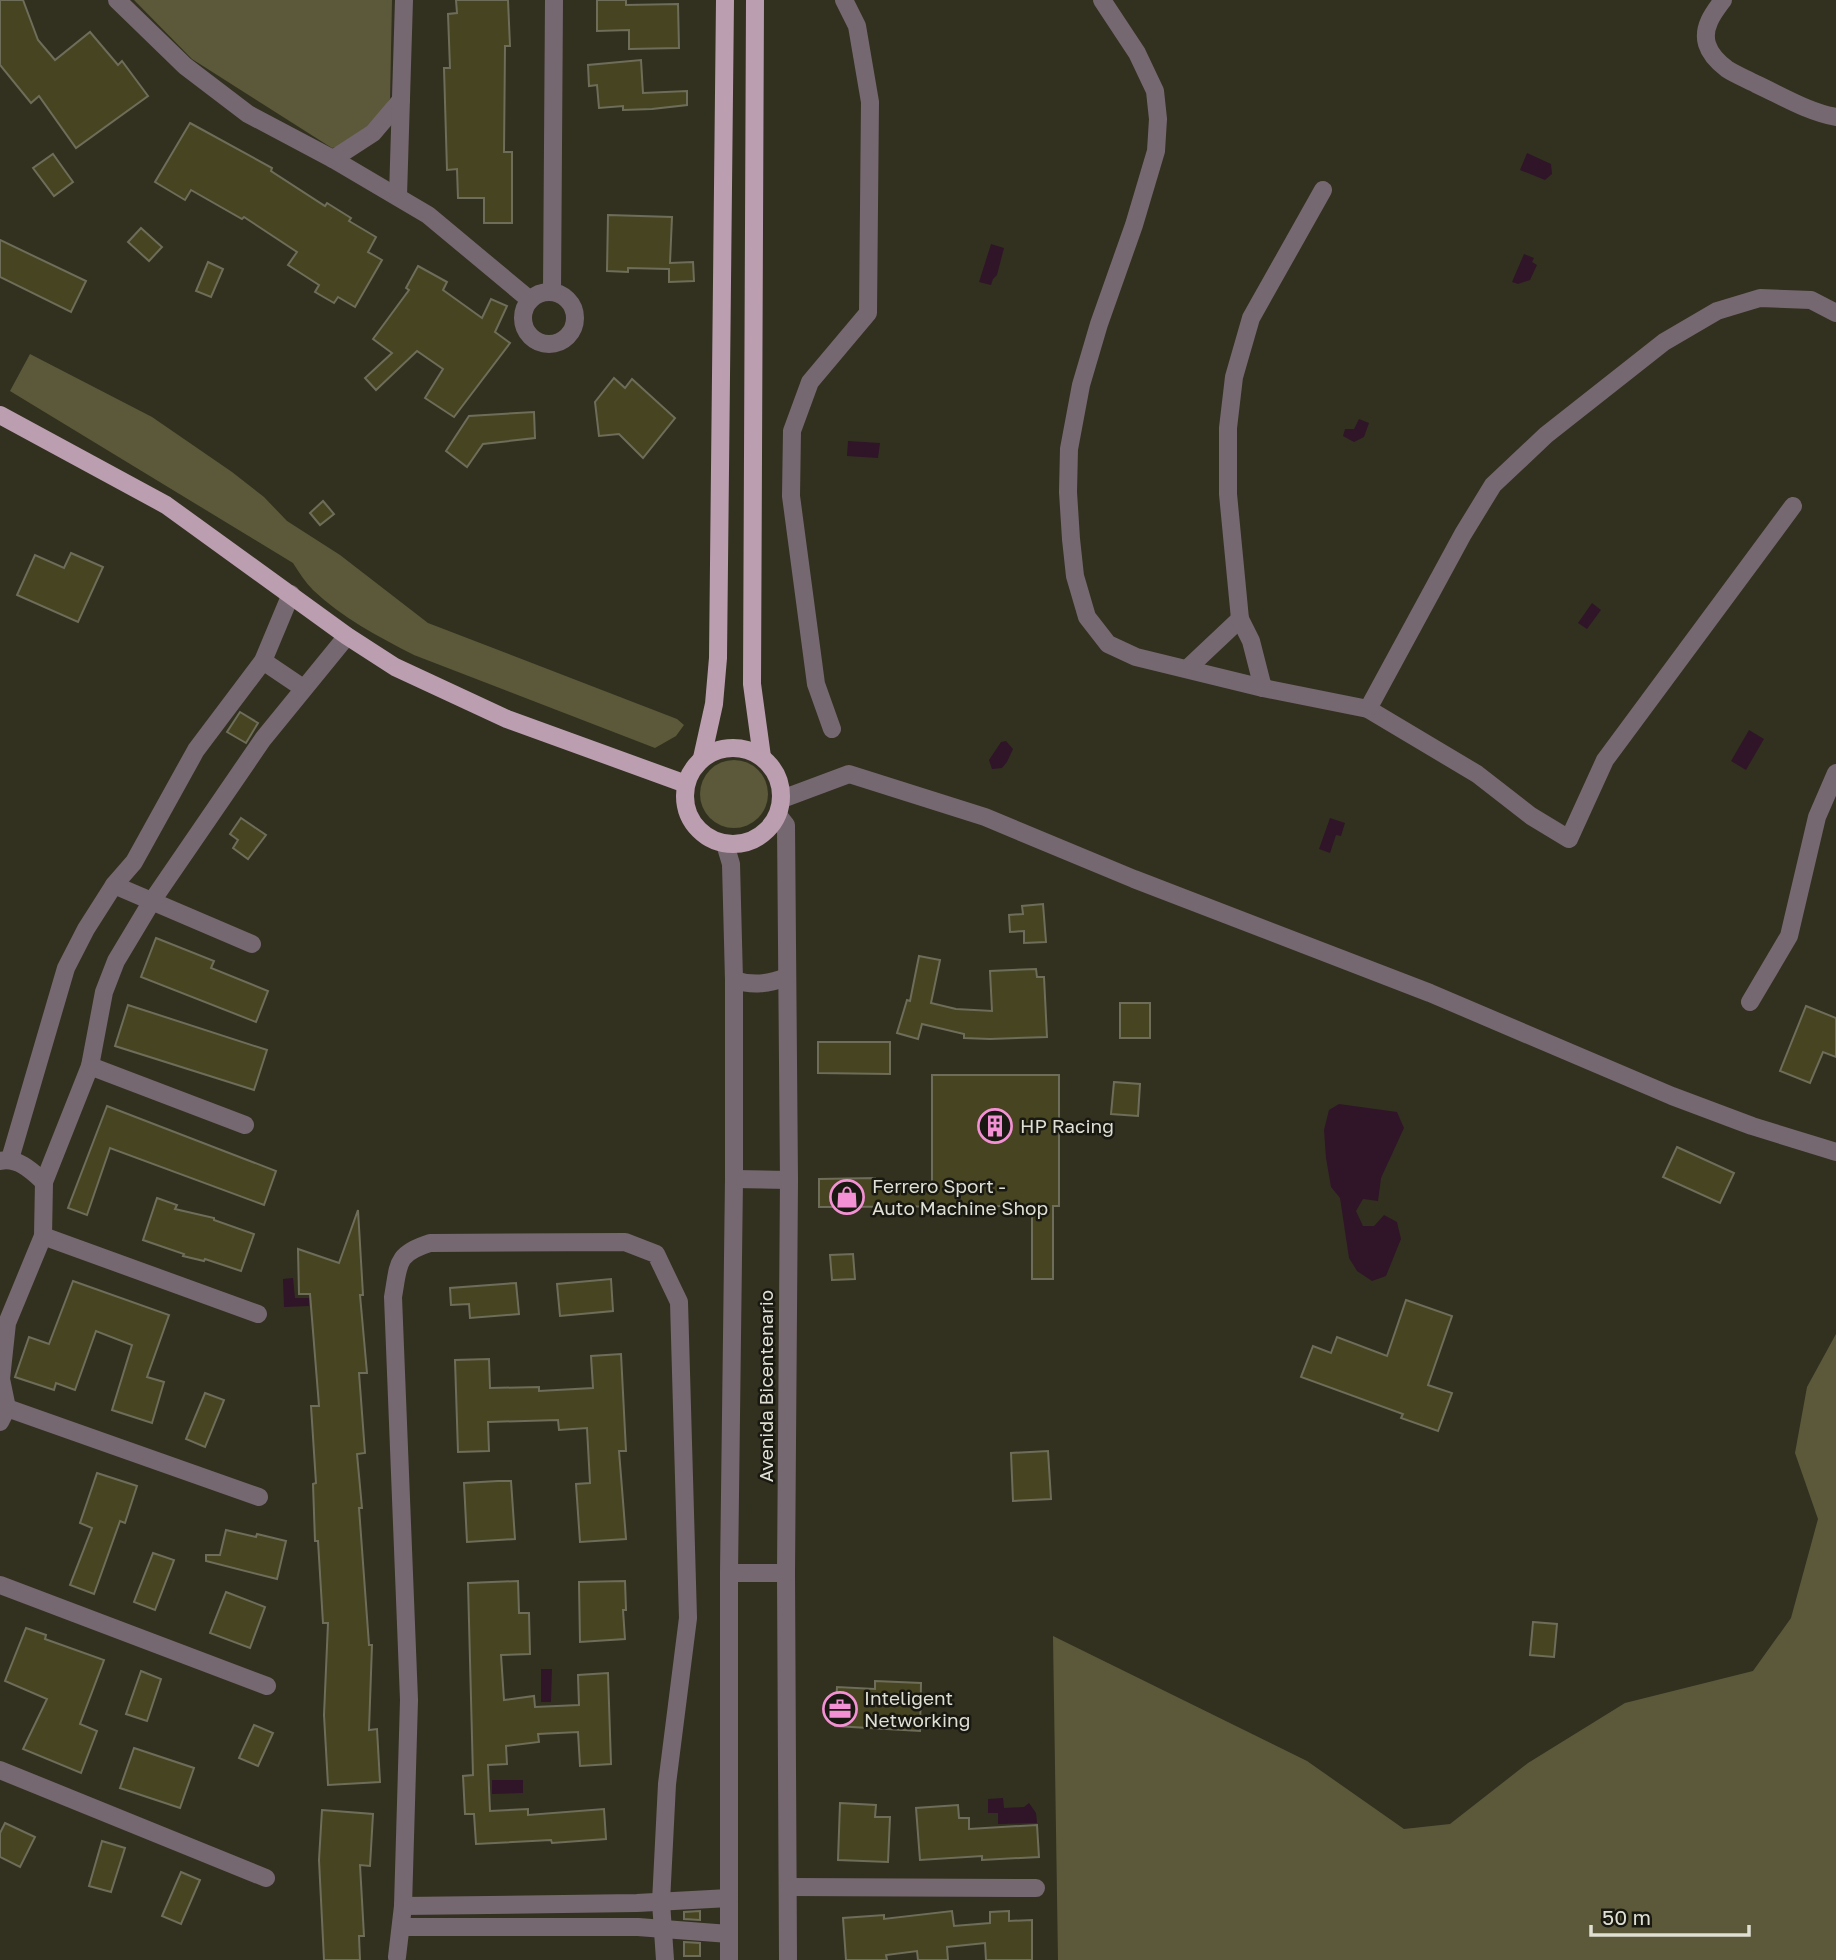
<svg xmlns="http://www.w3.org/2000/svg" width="1836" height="1960" font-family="'Golos Text',sans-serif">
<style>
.green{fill:#5c593a}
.water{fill:#2f1527}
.building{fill:#474422;stroke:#6e6d59;stroke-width:2}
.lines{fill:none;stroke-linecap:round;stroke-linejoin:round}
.minor{stroke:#766871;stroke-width:18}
.major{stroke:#bc9eb1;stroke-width:18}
.labels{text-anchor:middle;stroke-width:5;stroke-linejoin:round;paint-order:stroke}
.poi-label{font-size:19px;fill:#dfdfd4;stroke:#191811;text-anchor:start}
.street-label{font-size:19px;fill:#dfdfd4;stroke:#191811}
</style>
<rect width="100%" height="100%" fill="#323120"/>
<g class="green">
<path d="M134,0H392L390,99L377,119L345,145L332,148L192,59Z"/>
<path d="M30,354L152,417L232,472L264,497L287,521L340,555L428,623L677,719L684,725L676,736L655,748L414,655C379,637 341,617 313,590C305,582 299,572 293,563L10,391Z"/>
<circle cx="734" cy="794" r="34"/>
<path d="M1836,1334V1960H1058L1053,1636L1307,1761L1404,1829L1450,1824L1528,1763L1625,1703L1753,1671L1791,1618L1818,1519L1795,1453L1807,1387Z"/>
</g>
<g class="water">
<path d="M1527,153L1551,164L1552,174L1545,180L1520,170Z"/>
<path d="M991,244L1004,248L997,275L993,279L991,285L979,282Z"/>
<path d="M1524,254L1534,258L1532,262L1537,265L1530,280L1518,284L1512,282Z"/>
<path d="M1359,419L1369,423L1364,437L1354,442L1343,436L1345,429H1354Z"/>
<path d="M848,441L880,443L878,458L847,456Z"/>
<path d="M1592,603L1601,610L1587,629L1578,623Z"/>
<path d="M1749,730L1764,739L1746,770L1731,761Z"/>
<path d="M1006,741L1013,749L1007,762L1002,768L992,769L989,760L1001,742Z"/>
<path d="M1330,818L1345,823L1341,836L1336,835L1330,853L1319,849Z"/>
<path d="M1339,1104L1397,1112L1404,1128L1381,1178L1378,1201L1363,1199L1356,1211L1363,1226H1374L1384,1215L1397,1222L1401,1239L1386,1276L1372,1281L1357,1271L1349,1258L1340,1198L1331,1187L1326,1158L1324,1130L1329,1110Z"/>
<path d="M293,1278L295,1298H309V1306L284,1307L283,1279Z"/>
<path d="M541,1669H552L551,1702H541Z"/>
<path d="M492,1780H523V1793L492,1794Z"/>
<path d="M1003,1798L1004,1808L1024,1807L1029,1803L1036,1813L1037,1823L998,1824V1813H988V1799Z"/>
</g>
<g class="building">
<path d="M0,0H23L38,40L55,60L90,32L118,65L122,61L148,96L76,148L39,96L31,103L0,65Z"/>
<path d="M456,0H508L510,46H505L504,152H512V223H484V198H458L457,169L447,170L444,68H450L448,14L457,13Z"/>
<path d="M597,0H626V5L678,4L679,48L629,49V30L597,31Z"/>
<path d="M641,60L643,93L687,91V105L652,109L623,110V106L599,108L597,85L589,86L588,65Z"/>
<path d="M190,123L272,168L271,171L325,206L327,203L351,218L349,221L376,237L368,252L382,260L355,307L338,297L334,303L315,292L319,285L288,265L297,252L244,217L242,219L191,190L185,200L155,182Z"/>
<path d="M53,154L73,182L54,196L33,168Z"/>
<path d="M608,215L672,217L670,263L693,262L694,281L669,282V269L628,268V272L607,271Z"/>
<path d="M141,228L162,247L149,261L128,242Z"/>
<path d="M0,240L86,281L71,312L0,277Z"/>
<path d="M208,262L223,269L211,297L196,291Z"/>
<path d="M418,266L447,282L443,290L482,318L491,299L507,306L495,332L510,343L454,417L425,398L443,369L417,351L376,390L365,378L392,353L373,339L409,290L406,288Z"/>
<path d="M614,378L625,388L632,379L675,418L643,458L619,434L599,436L595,402Z"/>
<path d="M534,412L535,438L483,444L467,467L446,451L469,416Z"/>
<path d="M323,501L334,514L320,525L310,513Z"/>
<path d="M71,553L103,567L78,622L17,595L35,555L64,568Z"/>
<path d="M240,712L258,723L246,743L227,732Z"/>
<path d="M241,818L266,835L248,859L233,848L238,840L230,834Z"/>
<path d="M1043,904L1046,942L1024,943V931L1010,932L1009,915L1023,914L1022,906Z"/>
<path d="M156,938L214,961L211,968L268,991L256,1022L141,977Z"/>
<path d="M919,956L940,960L931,1003L956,1009L992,1011L990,971L1036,969L1037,977H1044L1047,1037L990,1039L964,1038V1034L922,1024L918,1039L897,1033L907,1000L910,1001Z"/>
<rect x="1120" y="1003" width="30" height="35"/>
<path d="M128,1005L267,1050L254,1090L115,1046Z"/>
<path d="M1806,1006L1836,1018V1057L1823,1052L1810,1083L1780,1071Z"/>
<path d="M818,1042H890V1074L818,1073Z"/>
<path d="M932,1075H1059V1206H1053V1279H1032V1206L819,1207V1179L875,1178V1187H932Z"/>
<path d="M1114,1082L1140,1084L1138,1116L1111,1114Z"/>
<path d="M107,1106L276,1171L264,1205L110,1148L87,1215L68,1208Z"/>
<path d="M1677,1147L1734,1173L1720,1203L1663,1177Z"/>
<path d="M157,1198L177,1205L175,1209L214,1218V1220L254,1234L241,1271L205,1259L204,1261L183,1256L184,1254L143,1240Z"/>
<path d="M358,1210L363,1295H360L367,1373H359L365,1453L357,1454L362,1508H359L369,1645H372L369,1730L377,1729L380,1782L328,1785L324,1715L328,1623H323L318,1541H315L313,1484L316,1483L311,1406H319L310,1294H299L298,1249L339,1263Z"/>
<path d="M853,1254L855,1279L832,1280L830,1255Z"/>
<path d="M611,1279L613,1311L560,1316L557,1284Z"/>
<path d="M73,1281L169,1315L147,1377L164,1382L152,1423L112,1410L132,1345L96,1331L75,1390L56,1383L54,1390L15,1377L29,1337L49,1344Z"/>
<path d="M516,1283L519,1314L470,1318L469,1304L451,1305L450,1288Z"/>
<path d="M1406,1300L1452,1316L1428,1385L1452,1393L1438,1431L1401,1418L1403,1414L1301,1377L1313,1346L1331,1353L1337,1337L1387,1356Z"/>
<path d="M621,1354L626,1451H619L626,1539L580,1542L576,1484L590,1483L587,1428L559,1430L558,1420L488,1422L489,1451L458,1452L455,1360L489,1359L490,1388L539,1387V1391L593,1388L591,1356Z"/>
<path d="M205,1393L224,1400L205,1447L186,1439Z"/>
<path d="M1048,1451L1051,1499L1013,1501L1011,1453Z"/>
<path d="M97,1473L137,1486L125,1523L120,1521L94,1594L70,1585L92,1528L80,1523Z"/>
<path d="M498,1481H511L515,1539L467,1542L464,1483Z"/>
<path d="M226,1530L256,1537L257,1534L286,1541L277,1579L206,1561V1555H220Z"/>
<path d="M153,1553L174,1560L155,1610L134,1602Z"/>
<path d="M518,1581L519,1613H529L530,1654L501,1655L504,1700L534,1696L535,1707L579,1705L578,1675L608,1673L611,1764L580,1766L578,1732L538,1734L539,1742L506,1746L507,1764L488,1765L490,1811L528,1809V1815L604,1809L606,1839L552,1843L551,1840L476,1844L474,1814H465L463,1776L473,1775L468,1583Z"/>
<path d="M625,1581L626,1610H623L625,1639L580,1642L579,1582Z"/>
<path d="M226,1592L265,1607L250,1648L210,1633Z"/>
<path d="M1533,1622L1557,1624L1554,1657L1530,1655Z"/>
<path d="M26,1628L46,1635L45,1639L104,1660L80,1724L97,1731L81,1773L23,1749L47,1699L5,1681Z"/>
<path d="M141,1671L161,1679L147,1721L126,1714Z"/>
<path d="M875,1681L921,1683L920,1731L835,1726L837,1687L875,1689Z"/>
<path d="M254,1725L273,1733L258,1766L239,1758Z"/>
<path d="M134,1748L194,1768L180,1808L120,1788Z"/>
<path d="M840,1803L876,1805L875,1817H890L888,1862L838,1860Z"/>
<path d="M958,1805L959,1818H969V1829L1037,1825L1039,1857L982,1860V1856L920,1860L916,1808Z"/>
<path d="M322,1810L373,1814L370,1866L360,1865L364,1936H359L360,1960H324L319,1860Z"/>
<path d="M5,1823L35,1837L20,1867L0,1857V1833Z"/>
<path d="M102,1841L125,1848L111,1892L89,1886Z"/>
<path d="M181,1872L200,1880L181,1924L162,1916Z"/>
<path d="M700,1911V1920L684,1919V1912Z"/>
<path d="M952,1911L954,1926L990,1923V1912L1009,1911V1921L1032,1920V1960H986L985,1943L947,1947L948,1960H918L917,1951L886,1955L887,1960H846L843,1918L884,1915V1919Z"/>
<path d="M684,1942L700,1943V1956H684Z"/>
</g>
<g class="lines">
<g class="minor">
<path d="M117,0L185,66L248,114L333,159L428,215L530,300"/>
<path d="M1102,0L1137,53L1155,91L1158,119L1156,151L1134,225L1099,324L1081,385L1069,449L1068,492L1071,539L1075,576L1087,617L1108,644L1136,657L1263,688L1368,709L1477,774L1531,816L1569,839L1605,760L1793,506"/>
<path d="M1723,0C1714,12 1702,27 1707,44C1710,54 1719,63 1727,69C1736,75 1747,79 1756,84C1782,96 1808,112 1836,117"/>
<path d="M333,159L373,133L401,100"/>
<path d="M398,196L404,0"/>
<circle cx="549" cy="318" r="26"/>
<path d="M552,292L554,0"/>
<path d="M263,661L303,688"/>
<path d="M1188,668L1240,619"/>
<path d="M1263,688L1251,641L1240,619L1228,494V428L1234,377L1251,318L1323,190"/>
<path d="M1368,709L1463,534L1493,485L1546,435L1664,342L1717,311L1760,298L1811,300L1836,313"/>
<path d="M832,729L816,684L791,496L792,431L810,382L868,313L870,102L857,26L844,0"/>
<path d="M782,799L849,774L985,817L1134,879L1430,993L1672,1096L1752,1126L1836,1152"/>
<path d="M778,815L786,825L789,1180L786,1573L788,1960"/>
<path d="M725,844L731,864L734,980V1179L729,1573V1960"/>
<path d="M114,885L252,944"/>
<path d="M734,980C753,986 768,984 787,977"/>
<path d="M1750,1002L1789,936L1817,817L1836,773"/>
<path d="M90,1066L245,1125"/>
<path d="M10,1159L66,968L86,929L114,885L134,862L196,750L263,661L291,594"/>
<path d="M0,1161C18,1157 32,1171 44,1182"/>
<path d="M734,1179L789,1180"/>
<path d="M43,1236L258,1314"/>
<path d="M7,1408L259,1497"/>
<path d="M0,1422L7,1408L1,1379L7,1323L43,1236L44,1182L90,1066L104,992L116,961L152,901L263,739L347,636"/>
<path d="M729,1573H786"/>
<path d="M0,1585L267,1686"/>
<path d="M0,1770L266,1878"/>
<path d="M789,1887L1036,1888"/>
<path d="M403,1906L637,1903L729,1898"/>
<path d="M401,1927H638L729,1934"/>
<path d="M397,1957L403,1906L409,1700L393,1297C399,1264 395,1254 430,1243L625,1242L656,1254L679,1302L688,1618L667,1784L661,1902L665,1960"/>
</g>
<g class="major">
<path d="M755,0L752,684L762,757"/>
<path d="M0,415L166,505L347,636L395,667L507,719L686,784"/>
<circle cx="733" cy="796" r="48"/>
<path d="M702,758L714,704L718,658L725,0"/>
</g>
</g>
<defs>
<g id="building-ring" transform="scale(1.75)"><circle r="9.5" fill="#191811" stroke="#f491d4" stroke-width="1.5"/><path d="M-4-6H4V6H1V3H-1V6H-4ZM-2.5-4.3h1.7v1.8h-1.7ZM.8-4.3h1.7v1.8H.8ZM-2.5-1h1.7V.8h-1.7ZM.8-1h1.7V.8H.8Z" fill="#f491d4"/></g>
<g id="shop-ring" transform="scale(1.75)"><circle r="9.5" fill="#191811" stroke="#f491d4" stroke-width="1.5"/><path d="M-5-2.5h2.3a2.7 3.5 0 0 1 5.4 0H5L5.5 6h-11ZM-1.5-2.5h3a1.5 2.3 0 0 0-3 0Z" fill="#f491d4"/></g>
<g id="office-ring" transform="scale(1.75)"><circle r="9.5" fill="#191811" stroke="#f491d4" stroke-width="1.5"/><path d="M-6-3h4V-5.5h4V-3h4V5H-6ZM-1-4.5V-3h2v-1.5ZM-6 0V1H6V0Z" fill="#f491d4"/></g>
</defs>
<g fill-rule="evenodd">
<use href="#building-ring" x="995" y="1126"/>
<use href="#shop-ring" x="847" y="1197"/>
<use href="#office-ring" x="840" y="1709"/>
</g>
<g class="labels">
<g class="poi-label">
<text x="1020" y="1133">HP Racing</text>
<text x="872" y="1193">Ferrero Sport -<tspan x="872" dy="22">Auto Machine Shop</tspan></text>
<text x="864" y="1705">Inteligent<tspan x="864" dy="22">Networking</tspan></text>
</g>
<g class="street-label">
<text transform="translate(766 1386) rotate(-90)" y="7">Avenida Bicentenario</text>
</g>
</g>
<path d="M1591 1925v10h158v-10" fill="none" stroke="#dfdfd4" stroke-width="3.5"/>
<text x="1602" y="1925" font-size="21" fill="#dfdfd4" stroke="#191811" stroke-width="5" paint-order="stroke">50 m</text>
</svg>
